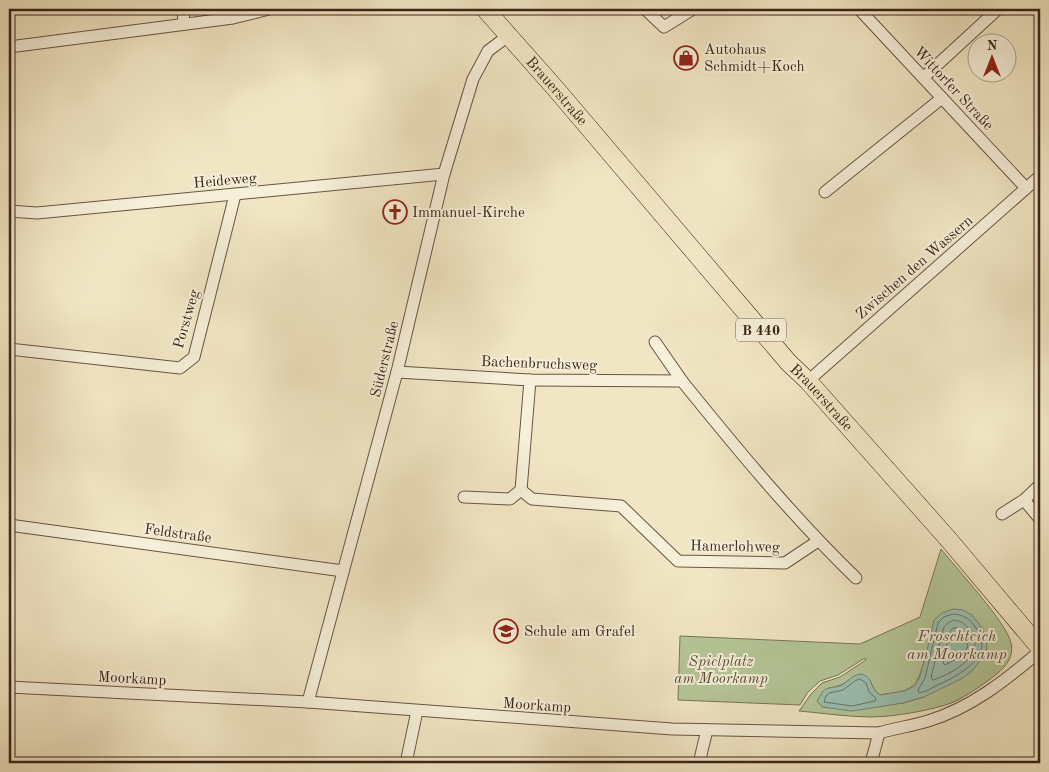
<svg xmlns="http://www.w3.org/2000/svg" width="1049" height="772" font-family="'Old Standard TT',serif">
<style>
.green{fill:#b5c698;stroke:#787558;fill-rule:evenodd}
.water{fill:#9bc0b1;stroke:#758273}
.lines{fill:none;stroke-linecap:round;stroke-linejoin:round}
.shore{stroke:#6c7264;stroke-width:1}
.street-casing{stroke:#695442;stroke-width:13}
.primary-casing{stroke:#3c2417;stroke-width:19}
.street{stroke:#f6efd9;stroke-width:11}
.primary{stroke:#f1e6c4;stroke-width:18}
.labels{text-anchor:middle;stroke-width:4;stroke-linejoin:round;paint-order:stroke}
.shield{fill:#f6efd9;stroke:#746151;stroke-width:1}
.shield-label{font-size:14px;font-weight:bold;fill:#3c2417}
.poi-label{font-size:15px;fill:#3c2417;stroke:#f6efd9;text-anchor:start}
.street-label{font-size:15px;fill:#3c2417;stroke:#f6efd9}
.park-label{font-size:15px;font-style:italic;fill:#5a4c37;stroke:#f6efd9}
.water-label{font-size:16px;font-style:italic;fill:#585345;stroke:#f6efd9}
</style>
<rect width="100%" height="100%" fill="#f1e6c4"/>
<filter id="stains"><feTurbulence type="fractalNoise" baseFrequency=".004" numOctaves="4"/><feColorMatrix values="0 0 0 0 .2 0 0 0 0 .09 0 0 0 0 .02 0 0 0 .5 -.17"/></filter>
<radialGradient id="worn" r=".72"><stop offset=".6" stop-color="#630" stop-opacity="0"/><stop offset="1" stop-color="#630" stop-opacity=".3"/></radialGradient>
<path class="green" d="M941,549C956,568 1007,623 1011,643C1015,660 1001,671 989,680C978,688 966,696 954,702C934,710 893,717 871,717C848,717 823,713 799,711L811,694L822,683L840,677L866,660L865,658L838,675L820,681L808,692L800,705L678,700L680,636L860,644L920,617ZM926,655L924,697L903,703L884,705L827,689L841,685L860,674C874,678 869,687 880,695C916,690 916,689 926,655Z"/>
<path class="water" d="M953,609L963,610L972,615L982,628L987,643L986,653L972,671L961,679L924,697L903,703L852,711L822,707L817,701C819,698 821,694 823,691C829,686 836,688 842,685C850,680 857,670 866,676C873,680 870,688 880,695L904,691L915,686L920,676L926,655L934,620L942,613Z"/>
<g class="lines">
<g class="shore">
<path d="M954,614C964,615 970,619 976,628C996,655 961,674 940,684C933,687 926,692 919,693L918,690L925,678L938,623L944,617Z"/>
<path d="M954,620C962,621 966,625 970,631C988,654 952,674 933,680L931,677L944,627L948,623Z"/>
<path d="M957,628L965,637L968,647L960,657L945,665L943,663L949,633L952,629Z"/>
<path d="M860,679L866,683L869,692L876,698L875,701L852,706L824,702L826,696L829,693L843,690L855,681Z"/>
</g>
<g class="street-casing">
<g id="street">
<path d="M183,9L184,24"/>
<path d="M645,9L664,27L693,9"/>
<path d="M859,9L1026,188"/>
<path d="M9,47L233,18L269,9"/>
<path d="M924,77L998,9"/>
<path d="M825,192L942,98"/>
<path d="M9,211L37,213L444,174"/>
<path d="M655,342L682,381"/>
<path d="M9,349L180,368L194,357L235,195"/>
<path d="M397,372L530,380L682,381C737,449 793,517 856,578"/>
<path d="M808,381L1040,176"/>
<path d="M521,490L530,380"/>
<path d="M464,497L510,499L521,490L532,499L621,506L678,561L785,563L818,541"/>
<path d="M1024,500L1040,519"/>
<path d="M1002,514L1024,500L1040,485"/>
<path d="M9,525L343,571"/>
<path d="M9,687L308,702L672,729L879,733C895,728 912,726 928,721C971,708 1006,680 1040,651"/>
<path d="M308,702L397,372L444,174L473,79L488,51L509,35"/>
<path d="M406,763L417,711"/>
<path d="M699,763L707,730"/>
<path d="M871,763L879,733"/>
</g>
</g>
<g class="primary-casing">
<g id="primary">
<path id="s1" d="M485,9L555,88L788,362L808,381L949,540L1040,648"/>
</g>
</g>
<use href="#street" class="street"/>
<use href="#primary" class="primary"/>
</g>
<defs>
<g id="shop-ring" transform="scale(1.25)"><circle r="9.5" fill="#f6efd9" stroke="#8f2418" stroke-width="1.5"/><path d="M-5-2.5h2.3a2.7 3.5 0 0 1 5.4 0H5L5.5 6h-11ZM-1.5-2.5h3a1.5 2.3 0 0 0-3 0Z" fill="#8f2418"/></g>
<g id="church-ring" transform="scale(1.25)"><circle r="9.5" fill="#f6efd9" stroke="#8f2418" stroke-width="1.5"/><path d="M-1.2-6h2.4v3.5h3.3v2.4h-3.3V6h-2.4V-.1h-3.3v-2.4h3.3Z" fill="#8f2418"/></g>
<g id="school-ring" transform="scale(1.25)"><circle r="9.5" fill="#f6efd9" stroke="#8f2418" stroke-width="1.5"/><path d="M0-5L7-2L0 1L-7-2ZM-4 1L0 2.5L4 1V4Q0 6-4 4Z" fill="#8f2418"/></g>
</defs>
<g fill-rule="evenodd">
<use href="#shop-ring" x="686" y="58"/>
<use href="#church-ring" x="395" y="212"/>
<use href="#school-ring" x="506" y="631"/>
</g>
<g class="labels">
<rect class="shield" x="736" y="318.5" width="50" height="23" rx="4"/>
<g class="shield-label">
<text x="761" y="335">B 440</text>
</g>
<g class="poi-label">
<text x="704" y="54">Autohaus<tspan x="704" dy="17">Schmidt+Koch</tspan></text>
<text x="412" y="217">Immanuel-Kirche</text>
<text x="524" y="636">Schule am Grafel</text>
</g>
<g class="street-label">
<text transform="translate(954 88) rotate(47)" y="5">Wittorfer Straße</text>
<text dy="5" stroke="none"><textPath href="#s1" startOffset="109">Brauerstraße</textPath></text>
<text transform="translate(225 180) rotate(-5)" y="5">Heideweg</text>
<text transform="translate(914 267) rotate(-41)" y="5">Zwischen den Wassern</text>
<text transform="translate(186 319) rotate(-74)" y="5">Porstweg</text>
<text transform="translate(384 359) rotate(-76)" y="5">Süderstraße</text>
<text transform="translate(539 363) rotate(2)" y="5">Bachenbruchsweg</text>
<text dy="5" stroke="none"><textPath href="#s1" startOffset="514">Brauerstraße</textPath></text>
<text transform="translate(178 533) rotate(8)" y="5">Feldstraße</text>
<text transform="translate(735 546) rotate(1)" y="5">Hamerlohweg</text>
<text transform="translate(132 678) rotate(3)" y="5">Moorkamp</text>
<text transform="translate(537 705) rotate(4)" y="5">Moorkamp</text>
</g>
<g class="park-label">
<text x="721" y="666">Spielplatz<tspan x="721" dy="17">am Moorkamp</tspan></text>
</g>
<g class="water-label">
<text x="957" y="641">Froschteich<tspan x="957" dy="18">am Moorkamp</tspan></text>
</g>
</g>
<rect width="1049" height="772" fill="none" stroke="#f1e6c4" stroke-width="30"/>
<rect x="10" y="10" width="1029" height="752" fill="none" stroke="#3c2417" stroke-width="2.5"/>
<rect x="15" y="15" width="1019" height="742" fill="none" stroke="#3c2417"/>
<g transform="translate(992 58)"><circle r="24" fill="#f6efd9" stroke="#ac9e8b"/>
<path d="M0-4L9 19L0 12L-9 19Z" fill="#8f2418"/>
<text y="-8" font-size="14" font-weight="bold" text-anchor="middle" fill="#3c2417">N</text>
</g>
<rect width="100%" height="100%" filter="url(#stains)"/>
<rect width="100%" height="100%" fill="url(#worn)"/>
</svg>
